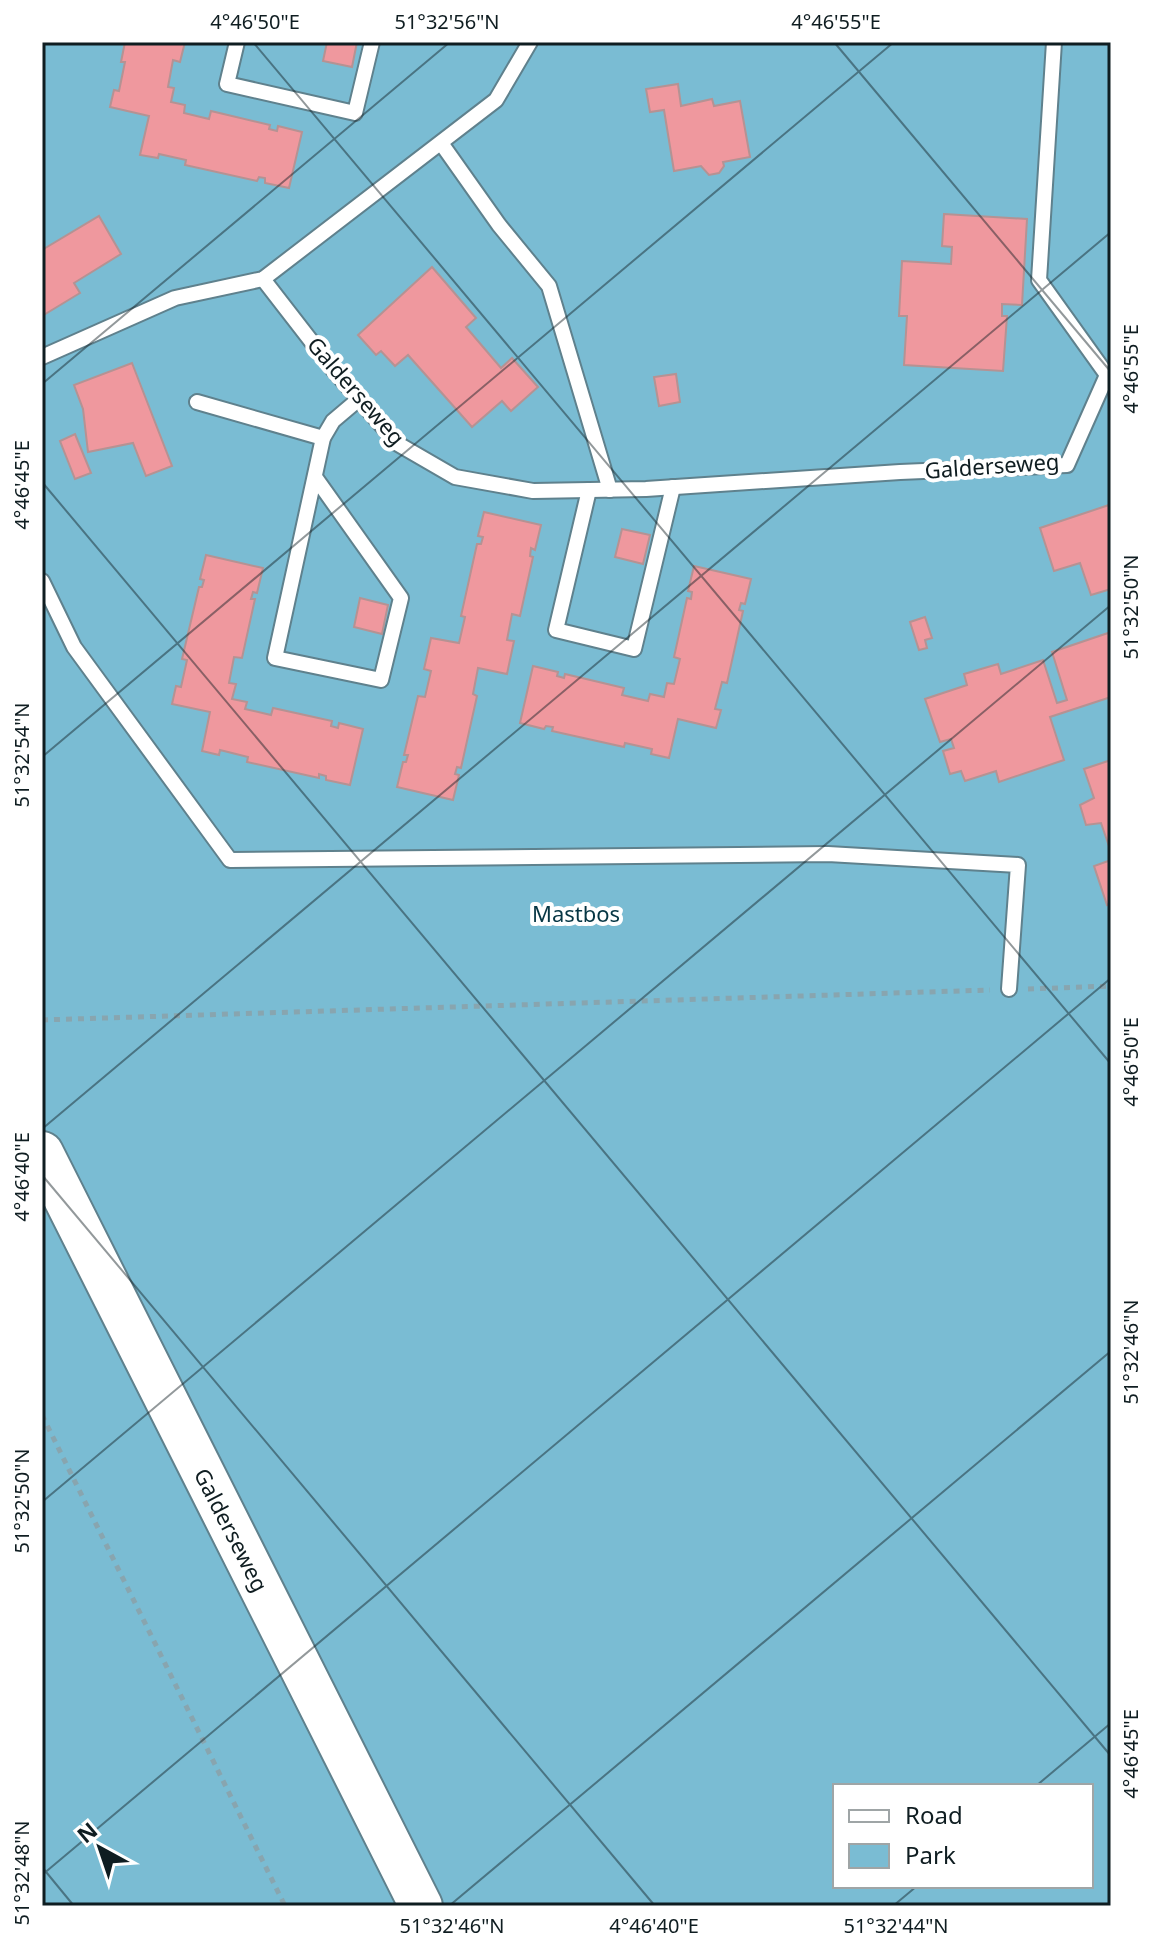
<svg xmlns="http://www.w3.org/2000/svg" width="1153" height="1948" font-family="'Noto Sans',sans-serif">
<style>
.park{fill:#7abcd3;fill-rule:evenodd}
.building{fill:#ef989e;stroke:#b59293;stroke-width:2}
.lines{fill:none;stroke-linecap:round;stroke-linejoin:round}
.lane-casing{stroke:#5f818d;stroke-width:18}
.secondary-casing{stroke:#5f818d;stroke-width:46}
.path{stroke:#88a5af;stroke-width:5;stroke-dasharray:6 6;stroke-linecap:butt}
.lane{stroke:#fff;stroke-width:14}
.secondary{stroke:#fff;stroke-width:42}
.ticks{fill:none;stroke:#0f1d21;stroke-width:2;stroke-opacity:0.45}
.labels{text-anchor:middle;stroke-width:8;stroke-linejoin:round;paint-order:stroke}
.street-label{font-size:22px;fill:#0f1d21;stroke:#fff}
.park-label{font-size:22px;fill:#063644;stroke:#fff}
.neatline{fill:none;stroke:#0f1d21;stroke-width:3}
.ticks-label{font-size:20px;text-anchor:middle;fill:#0f1d21}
</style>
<rect width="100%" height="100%" fill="#c5eaf7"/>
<path class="park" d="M42,42H1111V1906H42ZM835,1786H1091V1886H835Z"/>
<g class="building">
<path d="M125,42H185L180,62L173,60L168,87L174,88L171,102L185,105L184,113L209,119L211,111L270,125L269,129L277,131L278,126L302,132L289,188L265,183V178L259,177L257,181L185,165L186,160L159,154L158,158L140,155L149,116L110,107L114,90L119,91L125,62H121Z"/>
<path d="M327,42H357L352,67L323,61Z"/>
<path d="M678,84L681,106L712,99L714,106L740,101L750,157L723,162L724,166L719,173L709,175L701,166L674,171L664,110L650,112L646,89Z"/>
<path d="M944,214L1027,219L1022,305L1002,304V316H1007L1003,371L904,365L907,316H899L902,261L951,264L952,247L942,246Z"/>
<path d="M99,216L121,254L74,283L80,293L42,316V250Z"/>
<path d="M432,267L476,318L466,327L501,368L512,358L538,387L511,411L502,401L472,427L408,355L395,366L381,351L376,355L358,335Z"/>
<path d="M132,363L172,466L146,476L133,443L88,452L83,409L74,385Z"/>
<path d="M676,374L680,402L659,406L654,377Z"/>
<path d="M75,434L91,473L75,479L60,441Z"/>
<path d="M1109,505L1111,589L1091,595L1080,563L1054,571L1040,528Z"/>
<path d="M484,512L541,525L535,550L531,548L530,556L533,557L520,616L512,614L507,640L514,641L507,674L478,668L473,694L477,696L461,768L457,767L455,774L459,775L453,800L397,787L403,762H406L408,755H404L418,696L425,697L431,671L424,669L431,638L459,643L465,617L461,616L477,544H481L483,537L478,536Z"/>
<path d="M622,529L650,535L643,564L615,557Z"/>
<path d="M206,555L263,568L257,593L253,592L251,599H255L242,658L234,657L229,683L236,684L232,699L247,702L245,709L271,715L273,708L332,721L331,726L338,728L339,723L363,729L350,785L326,780V776L319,774V778L247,762L248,757L220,750L219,755L202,751L210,712L172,704L176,686L181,687L187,660L182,659L199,587H202L204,580L200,579Z"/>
<path d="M694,566L751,579L745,604L741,603L739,610L743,611L727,683L722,682L715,709L721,710L716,728L678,719L669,758L651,754L652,749L625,743L624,747L552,731L553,727L546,726L544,729L520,723L533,666L558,672L557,676L564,678L565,674L624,688L622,695L648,701L650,694L664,697L667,683L674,684L680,659L674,657L687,598L691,599L692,592L688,591Z"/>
<path d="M360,598L388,605L382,634L354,627Z"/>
<path d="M925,617L932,638L925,640L927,648L919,650L910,622Z"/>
<path d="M1111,632V697L1050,717L1064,760L999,782L996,771L965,781L961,771L950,774L943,751L954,748L951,739L940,742L925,699L967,685L964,674L998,664L1001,674L1043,660L1057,703L1067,700L1052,652Z"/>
<path d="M1111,760V852L1101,823L1086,825L1080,805L1094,798L1084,769Z"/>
<path d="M1111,860V903L1107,905L1094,866Z"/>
</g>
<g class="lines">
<g class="lane-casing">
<g id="lane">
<path d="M237,42L227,84L355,113L372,42"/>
<path d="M441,143L499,225L549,286L610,490"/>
<path d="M263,279L332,368L398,444L455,477L533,491L646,489L900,472L1067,465L1107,375L1039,280L1054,42"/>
<path d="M42,357L175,298L263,279L496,100L530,42"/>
<path d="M197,402L323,438"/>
<path d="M315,477L401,598L381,680L275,658L323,438L333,421L359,399"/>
<path d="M589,490L556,630L634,649L673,487"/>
<path d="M42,581L74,647L230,860L828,854L1018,865L1009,989"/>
</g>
</g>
<g class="secondary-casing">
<path id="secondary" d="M42,1153L421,1906"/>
</g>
<g class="path">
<path d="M1028,989L1111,986"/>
<path d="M42,1020L990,990"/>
<path d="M42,1415L285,1906"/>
</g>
<use href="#lane" class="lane"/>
<use href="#secondary" class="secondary"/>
</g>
<path class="ticks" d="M253,42L1111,1064M834,42L1111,372M42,384L450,42M42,482L1111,1756M42,757L894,42M42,1129L1111,232M42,1175L655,1906M42,1502L1111,605M1036,1786L1111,1723M42,1867L74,1906M42,1875L1111,978M449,1906L1111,1351M893,1906L917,1886"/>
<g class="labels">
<g class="street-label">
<text transform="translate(356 391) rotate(49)" y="8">Galderseweg</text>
<text transform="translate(992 466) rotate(-4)" y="8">Galderseweg</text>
<text transform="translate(231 1530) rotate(63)" y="8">Galderseweg</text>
</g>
<g class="park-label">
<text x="576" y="922">Mastbos</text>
</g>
</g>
<rect width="1153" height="1948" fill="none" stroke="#ffffff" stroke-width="88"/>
<rect x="833" y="1784" width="260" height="104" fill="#ffffff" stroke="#9fa5a6" stroke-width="2"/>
<rect x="849" y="1810" width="40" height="12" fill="#ffffff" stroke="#9fa5a6" stroke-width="2"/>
<text x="905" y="1824" font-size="24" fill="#0f1d21">Road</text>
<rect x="849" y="1844" width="40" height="24" fill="#7abcd3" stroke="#9fa5a6" stroke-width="2"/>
<text x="905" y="1864" font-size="24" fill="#0f1d21">Park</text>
<g transform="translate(100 1848) rotate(320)" stroke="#ffffff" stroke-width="6" paint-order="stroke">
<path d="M0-6L14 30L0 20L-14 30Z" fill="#0f1d21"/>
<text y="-12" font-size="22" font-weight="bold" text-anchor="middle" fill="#0f1d21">N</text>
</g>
<rect x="44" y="44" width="1065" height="1860" class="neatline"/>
<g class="ticks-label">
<text x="255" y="29">4°46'50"E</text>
<text x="447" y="29">51°32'56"N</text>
<text x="836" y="29">4°46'55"E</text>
<text transform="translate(1131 369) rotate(-90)" y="7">4°46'55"E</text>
<text transform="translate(22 485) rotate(-90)" y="7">4°46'45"E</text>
<text transform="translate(1131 607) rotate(-90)" y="7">51°32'50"N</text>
<text transform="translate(22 755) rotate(-90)" y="7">51°32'54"N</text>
<text transform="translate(1131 1062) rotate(-90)" y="7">4°46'50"E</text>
<text transform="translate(22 1177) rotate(-90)" y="7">4°46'40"E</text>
<text transform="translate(1131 1352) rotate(-90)" y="7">51°32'46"N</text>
<text transform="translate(22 1501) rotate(-90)" y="7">51°32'50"N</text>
<text transform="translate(1131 1754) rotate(-90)" y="7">4°46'45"E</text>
<text transform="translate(22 1873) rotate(-90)" y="7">51°32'48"N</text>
<text x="452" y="1933">51°32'46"N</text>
<text x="654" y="1933">4°46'40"E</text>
<text x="896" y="1933">51°32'44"N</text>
</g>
</svg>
